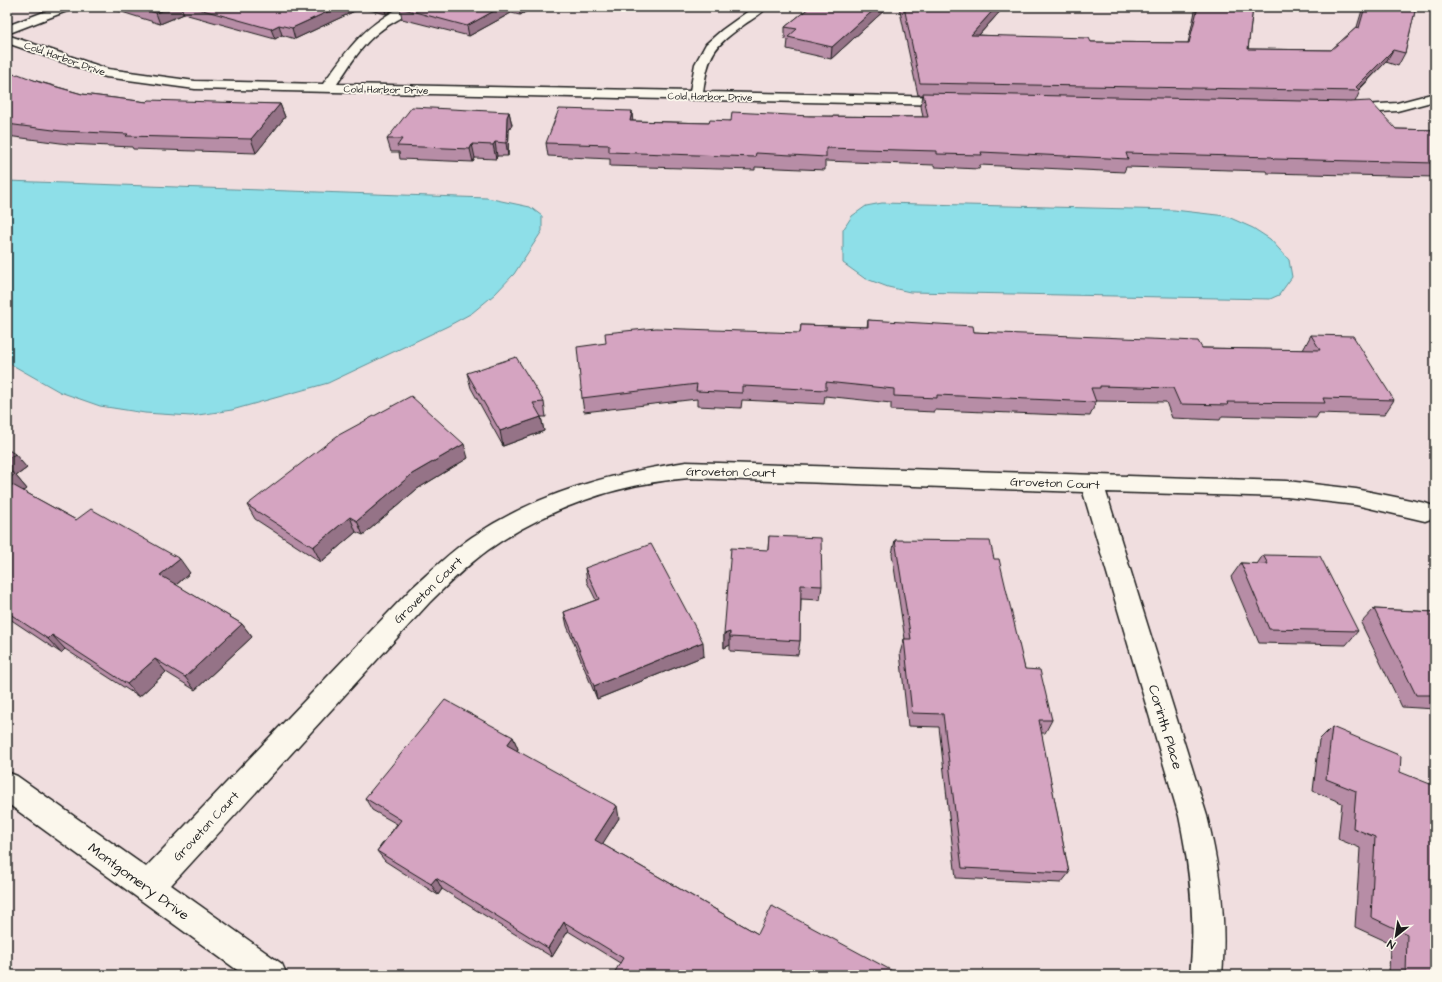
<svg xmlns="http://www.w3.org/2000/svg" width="1442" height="982" font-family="'Architects Daughter',sans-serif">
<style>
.water{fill:#8edfe8;stroke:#609196}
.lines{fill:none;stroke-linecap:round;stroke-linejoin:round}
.minor-casing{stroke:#1c1c1c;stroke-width:3}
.minor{fill:#fbf7ec;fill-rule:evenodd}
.wall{fill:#b78da6;stroke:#1c1c1c}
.shaded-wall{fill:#957387;stroke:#1c1c1c}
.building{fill:#d5a4c1;stroke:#1c1c1c}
.labels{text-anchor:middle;stroke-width:3.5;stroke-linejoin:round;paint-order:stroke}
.far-street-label{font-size:10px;fill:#1c1c1c;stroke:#fbf7ec}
.street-label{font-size:12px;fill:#1c1c1c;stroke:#fbf7ec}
.near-street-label{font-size:14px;fill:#1c1c1c;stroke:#fbf7ec}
</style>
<rect width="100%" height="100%" fill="#f0dedf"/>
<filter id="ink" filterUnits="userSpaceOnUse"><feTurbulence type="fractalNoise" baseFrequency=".025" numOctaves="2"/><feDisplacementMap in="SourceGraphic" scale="8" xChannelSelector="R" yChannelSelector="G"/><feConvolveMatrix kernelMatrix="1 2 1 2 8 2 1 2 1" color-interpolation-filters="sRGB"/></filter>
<g filter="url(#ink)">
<g class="water">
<path d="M7,181L487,198L530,207L542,216V231L514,274L495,294L472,313L448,326L328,383L232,410L191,416L145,413L100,406L60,392L7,362Z"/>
<path d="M882,203L1174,210L1226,216L1253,228L1270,239L1289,260L1292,277L1279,295L1270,299L910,292L888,287L864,278L843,263V230L852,216L866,206Z"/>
</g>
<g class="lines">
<g class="minor-casing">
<g id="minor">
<path d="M57,7H74L72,9L7,34V26Z"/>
<path d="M401,7H416C411,14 388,24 380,31C361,45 350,65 337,84L690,91L695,64L706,44L722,30L754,7H767C762,14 752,19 745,24C713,47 709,53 703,92L951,97L956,98L958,101L956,104L951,105L195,89L106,77L7,43V35L108,69L195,81L323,84C348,49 362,28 401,7Z"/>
<path d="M1435,93V101L1397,111L1347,114L1342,113L1340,110L1342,107L1347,106L1397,103Z"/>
<path d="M686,462L1287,481L1356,489L1425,503L1433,506L1435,514L1433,518L1425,521L1356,505L1287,497L1106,492L1207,816C1220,869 1227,921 1222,975H1190C1196,921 1190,869 1179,816L1083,492L689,478C618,483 546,509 488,550C466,566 447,585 429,603L171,885L282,964L287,975H244L7,803V772L17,776L146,867L411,589C431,571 450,552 472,537C538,493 608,474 686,462Z"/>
</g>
</g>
<use href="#minor" class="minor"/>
</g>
<g class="wall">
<path d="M106,7H398L386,14L361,8L295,39L282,35L275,39L184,14L160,24Z"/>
<path d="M402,7H534L520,15L511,13L469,36L402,19L400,8Z"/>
<path d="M810,7H888L831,59L787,49L788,40L785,39V27Z"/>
<path d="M899,7H1004L979,35L1091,42L1188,43L1196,7H1253L1248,49L1331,50L1357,27L1363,7H1416L1405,53L1398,66L1386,62L1359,90L1360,91L1355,102L1396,129L1435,130V177L1267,173L1266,171L1126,167L1124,172L980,165L979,169L935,167L934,165L825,161V170L755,167V170L610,166V159L548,156L546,143L633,121L709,123L731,121L810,116L923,117L921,106L923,95H918Z"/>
<path d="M7,72L16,75L82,94L147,102L280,104L285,117L256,153L133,149L132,147L68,144L7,136Z"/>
<path d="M509,112L512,125L509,130L508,156H497L496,159L475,158L473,162L400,159L399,152H391L387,139Z"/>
<path d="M868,320L974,332L1202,348L1303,350L1311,335L1394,400L1384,415L1319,413L1316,418L1222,416L1220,420L1172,418L1166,402L1095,401L1096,402L1090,416L934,410V412L891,410V403L825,396L824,404L742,400L741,408L697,406V399L584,412L582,398L800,333L801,325L867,327Z"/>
<path d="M467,373L544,402L546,417H541L544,431L503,446L471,388Z"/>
<path d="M7,449L27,468L16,476L27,489L23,491L76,520L190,573L176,585L242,624L252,637L195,690L166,672L139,697L65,649L61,653L7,617Z"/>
<path d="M468,458L417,489L363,535L356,532L321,562L255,519L247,505Z"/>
<path d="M769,536L822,586L820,600L801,599L800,641L798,655L730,651V645L724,648V634L768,550Z"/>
<path d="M895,540L994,559L1025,669L1052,720L1045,733H1041L1069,873L1061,883L956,878L939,727L908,726L900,653L904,639H905L892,554Z"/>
<path d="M1263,555L1358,631L1346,645L1259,643L1231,577L1241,563L1257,564Z"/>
<path d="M585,568L704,656L597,699L567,626L564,612L596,600L587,582Z"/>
<path d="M1374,609L1435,612V709L1402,707L1361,623Z"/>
<path d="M1332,727L1400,772L1435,975H1389L1390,943L1355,927L1360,848L1338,839L1342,803L1313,791L1319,740Z"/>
<path d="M513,737L518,749L517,751L619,818L602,844L758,934L900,975L620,963L568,931L552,957L442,889L438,895L385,861L377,851L397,824L372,810L365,798Z"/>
</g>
<g class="shaded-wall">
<path d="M171,7H181L184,14L160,24L156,13Z"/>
<path d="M338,7H361V8L295,39L292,28Z"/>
<path d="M384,7H398L386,14Z"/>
<path d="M501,7H510L511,13L469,36L467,26Z"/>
<path d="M519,7H534L520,15Z"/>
<path d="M877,7H888L831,59L832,47Z"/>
<path d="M996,7H1004L968,47L971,35Z"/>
<path d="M279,25L282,35L275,39L271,29Z"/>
<path d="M1393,50L1386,62L1357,91L1356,87Z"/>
<path d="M280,104L285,117L256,153L251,139Z"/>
<path d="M632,111L633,124L630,121Z"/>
<path d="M509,112L512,125L509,130L508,156L506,143L507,117Z"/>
<path d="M495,142L497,156L496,159L493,145Z"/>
<path d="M472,144L475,158L473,162L470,149Z"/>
<path d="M541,417L544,431L503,446L500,431Z"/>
<path d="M464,444L468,458L417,489L363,535L357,521L412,474Z"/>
<path d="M15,454L27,468L16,476L27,489L17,496L7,483V459Z"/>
<path d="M350,517L356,532L321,562L313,547Z"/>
<path d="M180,559L190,573L171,589L160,575Z"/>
<path d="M242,624L252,637L195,690L185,677Z"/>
<path d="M730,632V645L724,648V634Z"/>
<path d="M52,635L65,649L61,653L48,639Z"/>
<path d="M703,642L704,656L597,699L594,686Z"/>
<path d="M155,659L166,672L139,697L127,684Z"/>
<path d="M513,737L518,749L512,758L507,745Z"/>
<path d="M617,806L619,818L598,851L595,840Z"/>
<path d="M436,878L442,889L438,895L431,884Z"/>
<path d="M564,922L568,931L552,957L548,948Z"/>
</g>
<g class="building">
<path d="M135,7H171L156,13Z"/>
<path d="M192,7H338L292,28L279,25L271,29Z"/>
<path d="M402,7H501L467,26L400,8Z"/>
<path d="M810,7H877L832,47L788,37L797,29L785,27Z"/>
<path d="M904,7H996L971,35L1089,38L1091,42L1189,43L1198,7H1253L1248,49L1331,50L1357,27L1359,28L1365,7H1416L1405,53L1393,50L1356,87L1360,91L920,83Z"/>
<path d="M7,72L16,75L18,74L39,82L82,94L147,102L149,100L280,104L251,139L126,136L128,134L61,131L7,124Z"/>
<path d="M923,93L1350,102L1370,101L1396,129L1435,130V163L1274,159L1272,157L1126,153L1128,159L981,152L982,155L937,154V151L826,148V157L756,153L755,157L609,152V145L546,143L559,109L632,111L630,121L709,123L710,120L731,121L732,112L810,116L928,117Z"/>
<path d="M412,107L509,112L507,117L506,143L495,142L493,145L472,144L470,149L397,146L402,139H387Z"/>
<path d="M868,320L973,326L974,332L1198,341L1202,348L1320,350L1311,335L1353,336L1394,400L1323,398L1325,403L1227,402L1228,405L1180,404L1173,388L1100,386V388H1091L1096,402L937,395V398L894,396V389L826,382V390L742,386V393L696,391L697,384L582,398L577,347L606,343L605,333L656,328L800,333L801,325L868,327Z"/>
<path d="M516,357L544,402L533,403L541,417L500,431L467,373Z"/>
<path d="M411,396L464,444L412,474L357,521L350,517L313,547L247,505L337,436Z"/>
<path d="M7,449L15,454L7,459Z"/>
<path d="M7,470L15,474L7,480Z"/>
<path d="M7,482L76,520L91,509L180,559L160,575L242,624L185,677L155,659L127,684L52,635L48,639L7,612Z"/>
<path d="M769,536L821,538L822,586L801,585L800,641L730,637V632L724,634L731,548L768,550Z"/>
<path d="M895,540L990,541L994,559H999L1025,669L1040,670L1052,720H1039L1069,873L962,868L943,714L912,713L904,639H911Z"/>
<path d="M651,544L703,642L594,686L564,612L599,599L585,568Z"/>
<path d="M1263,555L1320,556L1358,631L1269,629L1241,563L1268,564Z"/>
<path d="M1374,609L1435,612V695H1416Z"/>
<path d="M445,700L513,737L507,745L617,806L595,840L758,934L772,906L900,975H613L623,958L564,922L548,948L436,878L431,884L377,851L401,820L365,798Z"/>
<path d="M1332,727L1401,756L1400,772L1435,786V975H1406L1407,934L1371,917L1375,837L1353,828L1356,791L1326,779Z"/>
<path d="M909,970L919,975H908Z"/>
</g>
</g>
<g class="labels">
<g class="far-street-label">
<text transform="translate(65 58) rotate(19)" y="4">Cold Harbor Drive</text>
<text transform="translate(386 89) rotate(1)" y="4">Cold Harbor Drive</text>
<text transform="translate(710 96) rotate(1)" y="4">Cold Harbor Drive</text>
</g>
<g class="street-label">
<text transform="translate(731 472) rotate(1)" y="4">Groveton Court</text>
<text transform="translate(1055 483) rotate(2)" y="4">Groveton Court</text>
<text transform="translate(428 590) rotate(-44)" y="4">Groveton Court</text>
<text transform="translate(206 826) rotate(-47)" y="4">Groveton Court</text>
</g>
<g class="near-street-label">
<text transform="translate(1166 727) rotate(73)" y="5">Corinth Place</text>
<text transform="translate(139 881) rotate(36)" y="5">Montgomery Drive</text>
</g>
</g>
<rect width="1442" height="982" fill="none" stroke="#fbf7ec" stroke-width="24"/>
<rect x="12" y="12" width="1418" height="958" fill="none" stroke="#1c1c1c" stroke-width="1.5" filter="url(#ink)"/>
<g transform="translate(1396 936) rotate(210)" stroke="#fbf7ec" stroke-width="3" paint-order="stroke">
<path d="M0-3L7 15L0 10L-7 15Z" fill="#1c1c1c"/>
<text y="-6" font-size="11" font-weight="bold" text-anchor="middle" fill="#1c1c1c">N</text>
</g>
</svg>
